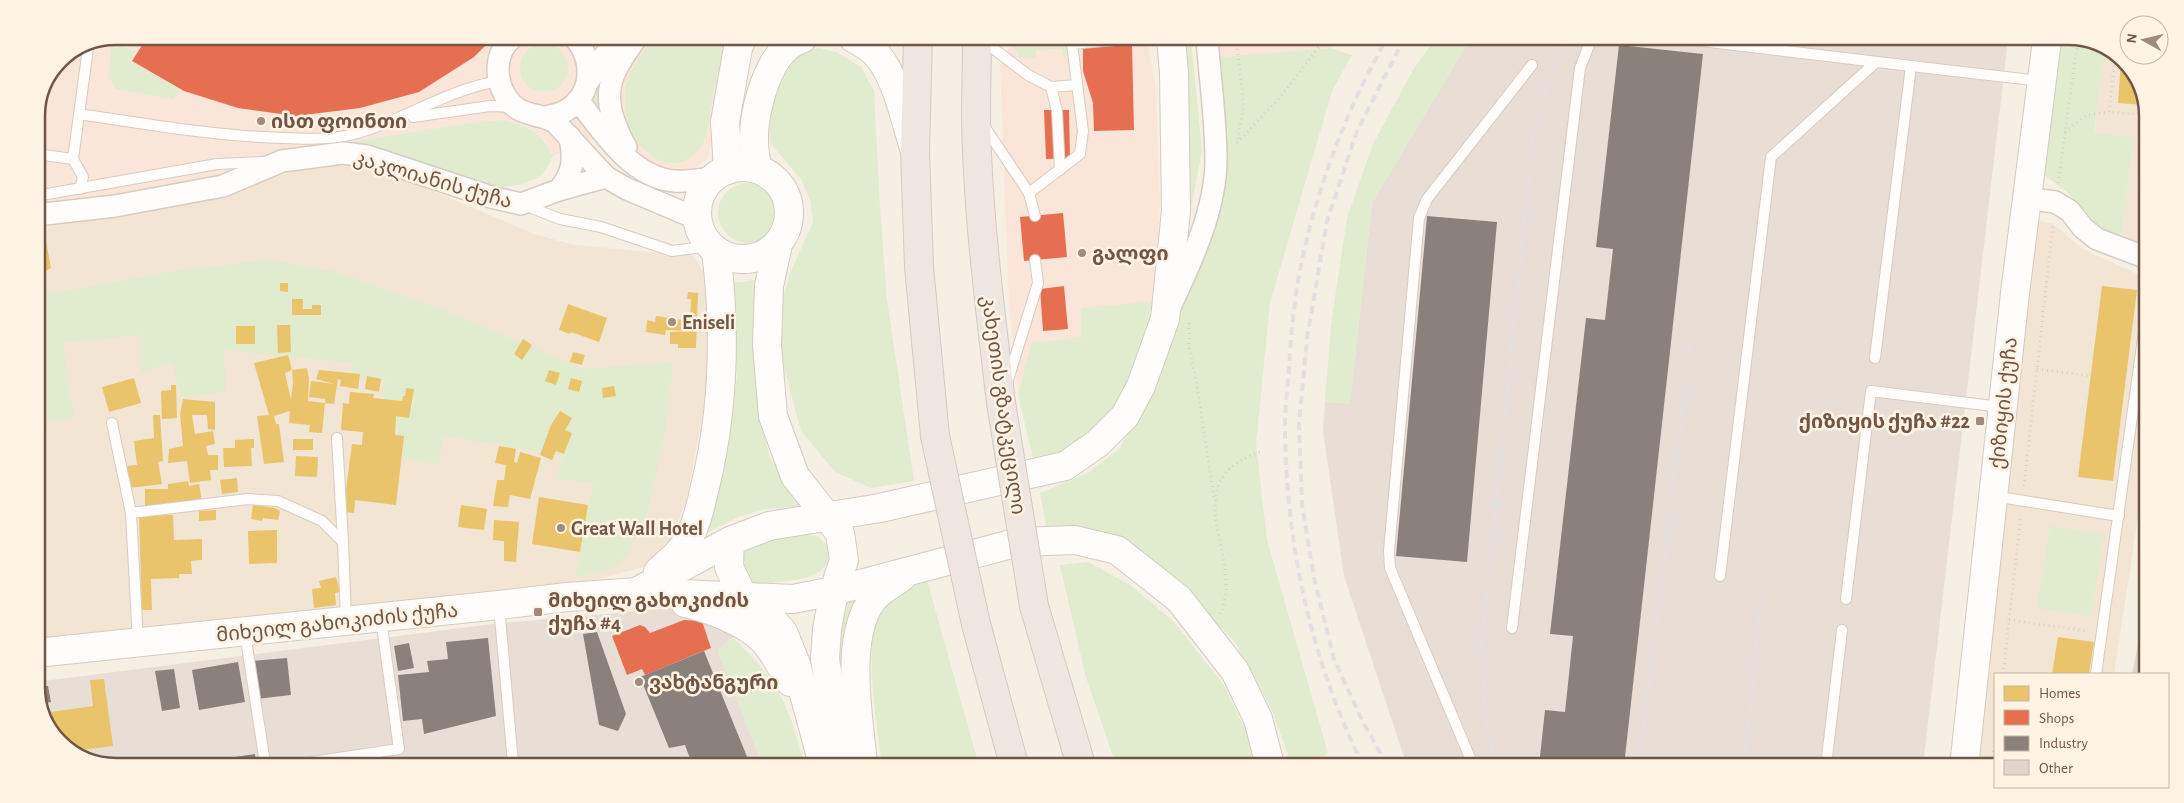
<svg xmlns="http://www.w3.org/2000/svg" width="2184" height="803" font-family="'Alegreya Sans','Noto Sans Georgian',sans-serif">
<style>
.residential{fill:#f2e5d3}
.commercial{fill:#fae5d9}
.industrial{fill:#e8ded5}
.green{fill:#e1ecce}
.homes{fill:#e9c46a;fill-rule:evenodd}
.shops{fill:#e76f51}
.industry{fill:#8a817c}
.building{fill:#e2d6cc}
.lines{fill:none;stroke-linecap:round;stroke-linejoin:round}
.lane-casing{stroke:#d7ccc2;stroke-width:12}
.street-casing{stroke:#d7ccc2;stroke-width:24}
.secondary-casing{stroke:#d6cbc1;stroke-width:30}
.highway-casing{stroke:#d5cac2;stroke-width:30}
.path{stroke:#d9cfca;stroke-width:3;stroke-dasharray:1 4;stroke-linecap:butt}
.lane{stroke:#fefdfb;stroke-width:10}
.street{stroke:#fefdfb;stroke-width:21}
.secondary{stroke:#fefdfb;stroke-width:28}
.highway{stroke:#f0e6e1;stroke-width:28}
.rail{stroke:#e3e0e3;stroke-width:4;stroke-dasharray:8 5;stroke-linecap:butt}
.highway-bridge-casing{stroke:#d5cac2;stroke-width:30;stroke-linecap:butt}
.highway-bridge{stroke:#f0e6e1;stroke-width:28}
.poi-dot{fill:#a08b7d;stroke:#fff4e4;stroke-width:2}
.labels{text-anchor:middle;stroke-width:5;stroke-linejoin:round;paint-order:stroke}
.poi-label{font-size:20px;font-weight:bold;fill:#725545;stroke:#fff4e4;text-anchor:start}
.street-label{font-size:20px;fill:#725545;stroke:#fff4e4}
.rim{fill:none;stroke:#725545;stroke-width:2.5}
</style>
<rect width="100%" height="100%" fill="#f6efe4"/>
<g class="residential">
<path d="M2105,49L2131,67L2148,111L2147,248L2121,237L2134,137L2094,134Z"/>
<path d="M345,159L369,164L534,234L574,245L694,256L708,280L712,366L686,502L666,549L647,566L599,579L36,643V229L226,192L316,164Z"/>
<path d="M2033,219L2053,224L2081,248L2146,278L2145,471L2114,674H1995V759L1976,756Z"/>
</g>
<g class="commercial">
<path d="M116,36L733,38L708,158L689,173L662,171L636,152L620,127L553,156L545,140L526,126L502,120L469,123L323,146L211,178L98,198L36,206V111L60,59Z"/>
<path d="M1068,38H1147L1156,91L1160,204L1154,301L1081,337L1031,343L1018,395L1009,304L1000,64L1012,43L1020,58L1035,50L1062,49L1063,56H1069Z"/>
<path d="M1217,39H1338L1331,48L1220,57Z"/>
</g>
<g class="industrial">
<path d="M1470,39L2008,40L1923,766L1408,765L1406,763L1344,576L1323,431L1325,402L1350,403L1372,203Z"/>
<path d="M673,608L738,633L718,650L762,764L91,763L53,736L36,692V682L501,623Z"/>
</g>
<g class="green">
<path d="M116,36H145L139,45Z"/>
<path d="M656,37L728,38C722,60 715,82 711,104C709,116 709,135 702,145C680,179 645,160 631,131C625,119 623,99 626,86C630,67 644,51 656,37Z"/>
<path d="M1012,38H1068L1069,56L1063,57L1062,49L1036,50V57L1020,58L1012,43Z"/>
<path d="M1178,38L1191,39L1202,151L1188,224L1183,223Z"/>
<path d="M1435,39H1470L1372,203L1350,404L1325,402L1331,325L1347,218L1373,144L1413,70Z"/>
<path d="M2055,40H2093L2105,49L2094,133L2134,137L2121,237L2106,234L2066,191L2039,171Z"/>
<path d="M111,43L136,51L130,61L181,90L173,99L116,89L109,78Z"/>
<circle cx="544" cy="68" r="24"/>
<path d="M819,48L836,52L861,67L874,91L880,208L887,300L914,481L871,488L835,472L801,431L783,365L779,311L791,271L813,222L810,200L801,179L771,144L767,115L779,76L793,59L805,51Z"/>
<path d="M1331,48L1352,55L1332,91L1270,303L1256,444L1267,540L1328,753L1315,765H1299L1289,757L1271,708L1235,642L1181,587L1047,530L1040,493L1088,473L1120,448L1151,383L1177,312L1223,103L1220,57Z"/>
<path d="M603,67V121C589,103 593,86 603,67Z"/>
<path d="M502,120C528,127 540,130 553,156L546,169L539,177L519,185L500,187L473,182L378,147L337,144L469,123Z"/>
<circle cx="748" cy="213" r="30"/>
<path d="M269,260L333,271L449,312L583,369L673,362L664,437L649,507L629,553L611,569L575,578L593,483L556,479L563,455L443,436L439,465L375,452L385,380L352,377L353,363L224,350L226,392L181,397L172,362L141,373L140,335L63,343L74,418L36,423V318L39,317L36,296L187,269Z"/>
<path d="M755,280L753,346L762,425L770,458L801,506L766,509L738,517L707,533L700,530L724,453L737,378L731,282H743Z"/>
<path d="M1154,301L1152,324L1119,411L1066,450L1033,458L1018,395L1031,343L1081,337V308Z"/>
<path d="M2050,526L2104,534L2091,616L2037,608Z"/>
<path d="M805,534L819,537L829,548C833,582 788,580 764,584H756L744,577L740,556C752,537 785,538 805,534Z"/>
<path d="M1088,562L1130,585L1172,620L1223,684L1249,737L1256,765H1116L1085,674L1060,565Z"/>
<path d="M927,580L974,748L979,764H882C878,728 862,642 880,612C886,600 914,586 927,580Z"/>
<path d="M857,597L848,622L856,754L831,619L835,603Z"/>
<path d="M733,638C777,679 790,706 804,764H762L717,650Z"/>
</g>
<g class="homes">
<path d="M2121,60L2131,67L2146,105L2118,103Z"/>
<path d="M44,230L51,268L40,274L45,293L36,296V232Z"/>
<path d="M280,283H288V292L280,291Z"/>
<path d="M2102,286L2137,290L2113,481L2078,477Z"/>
<path d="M688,292L698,293L696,348H678V344H670V332L690,331L666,330L665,335L646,332L647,320L655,322L656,316L690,321L691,299H687Z"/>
<path d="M292,299H303V309H312V305H321V315H292Z"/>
<path d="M568,304L607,318L599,342L571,332L570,334L559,330Z"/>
<path d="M277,325H290L291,352L278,353Z"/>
<rect x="236" y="326" width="19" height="18"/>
<path d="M523,339L532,345L522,360L514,354Z"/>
<path d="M573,352L585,355L582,365L570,362Z"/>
<path d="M288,355L292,370L307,368L309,379L308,401L325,403L322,433L309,432L310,425L289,423L290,411L274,416L276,424H279L284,462L264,464L257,416L269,415L254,363ZM292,370L293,383L291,400L285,373Z"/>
<path d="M319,370L360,374L358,389L340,386L341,380L338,379L334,404L325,403V399L309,397L311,381L335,384L316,379Z"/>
<path d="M549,370L560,373L556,385L545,381Z"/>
<path d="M367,376L381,379L379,392L365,389Z"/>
<path d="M134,378L141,403L109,412L102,387Z"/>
<path d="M571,378L582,381L579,392L568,389Z"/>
<path d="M171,385H176L177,418L162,419L161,391L171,390Z"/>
<path d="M614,386L616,396L603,398L602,388Z"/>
<path d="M406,388L414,389L409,418L396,416L395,435L404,436L396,505L355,500L354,513L343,512L352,444L362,445L363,432L341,430L343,403L349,404L350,392L374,394L373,398L402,401L403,396H405Z"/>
<path d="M183,399L215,402V430L208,429L207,415H192L195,434L213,431L215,444L206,446L208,455H218V470H210L211,480L190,483L187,461L168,463L169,449L183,446L180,414Z"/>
<path d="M560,411L572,418L565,430L572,433L564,454L556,451L552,460L540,455L551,425Z"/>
<path d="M153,415H160L163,461L158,462L162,484L129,488L126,466L137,465L134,441L154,438Z"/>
<path d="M254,439V448H251L252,466L224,467L223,448H235V440Z"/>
<rect x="293" y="439" width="20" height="11"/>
<path d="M499,446L516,449L514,462L517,463L520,452L541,458L530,499L510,495L508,507L493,506L497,480H504L506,465L495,463Z"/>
<path d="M296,456L318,457L317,477L295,476Z"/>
<path d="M237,478L238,492L222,494L220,480Z"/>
<path d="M188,481L189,486L199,484L202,501L168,506H145V489H168V484Z"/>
<path d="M539,497L588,505L580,552L532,544Z"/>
<path d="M253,505L275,508L280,511L278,520L263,518L262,521L251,519Z"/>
<path d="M461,505L487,509L484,530L458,527Z"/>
<path d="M216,510V520L199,521V511Z"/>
<path d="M173,515L174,540L202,539V560L191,561L192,574H179V578L151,579L152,610H142L139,516Z"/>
<path d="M494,520L519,522L516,562L504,561V541L493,540Z"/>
<path d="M277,530V563L249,564L248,531Z"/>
<path d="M336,577L340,592L335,593L336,605L314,608L312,589L321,588L319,581Z"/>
<path d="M2058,637L2094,642L2089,674H2052Z"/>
<path d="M104,679L113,746L82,750V753L79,754L53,736L44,713L93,706L90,680Z"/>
</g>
<g class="shops">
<path d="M148,36L494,37L474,57L419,92L360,108L296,116L238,108L184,91L132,61Z"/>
<path d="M1132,45L1134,130L1094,131L1093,103L1083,71V48Z"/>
<path d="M1044,110H1069L1070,158L1046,159Z"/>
<path d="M1063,213L1067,257L1024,261L1020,217Z"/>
<path d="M1064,286L1068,329L1043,331L1040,289Z"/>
<path d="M684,620L702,621L711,648L645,675L642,669L627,675L612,636L640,625L645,627L650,633Z"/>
</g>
<g class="industry">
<path d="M1619,45L1703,54L1624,766H1539L1545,710L1565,712L1573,636L1550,634L1586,318L1605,320L1613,249L1596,247Z"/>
<path d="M1427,216L1497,222L1467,562L1396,556Z"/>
<path d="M597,632L626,714L618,731L599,725L583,634Z"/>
<path d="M488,638L496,716L424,734L422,719L403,721L398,675L429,672L427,661L448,659L446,642Z"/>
<path d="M409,643L414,668L398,671L394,646Z"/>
<path d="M704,651L750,764H709L707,759L692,764L685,745L669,748L640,677Z"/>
<path d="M287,658L291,695L256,699L252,661Z"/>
<path d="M238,662L245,702L199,710L192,670Z"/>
<path d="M174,669L180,708L162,711L155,671Z"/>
<path d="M48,686L51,702L41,704L36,687Z"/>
<path d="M255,754L256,763H201V762Z"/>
<path d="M427,758L428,763H400V762Z"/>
</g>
<path class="building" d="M2143,620L2144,674H2132Z"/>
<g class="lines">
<g class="lane-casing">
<g id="lane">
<path d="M981,39L1028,75L1051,87L1057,111L1060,170"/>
<path d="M1693,40L1911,66L1875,358"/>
<path d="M1911,66L2041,81"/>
<path d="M1051,87L1077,85"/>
<path d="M79,114C146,124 214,136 282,138C305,139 331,140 354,134C403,121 448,89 499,81"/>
<path d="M413,117L490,106L513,107"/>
<path d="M984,126L1029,193L1035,216"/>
<path d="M36,154L73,159"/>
<path d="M80,189L83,177L73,159L88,48"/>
<path d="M1029,193L1080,154L1083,131L1072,44L1114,40"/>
<path d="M36,196L217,164L263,162"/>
<path d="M524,205L560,219L601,227L672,251L710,246"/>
<path d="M1007,383L1038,283L1035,260"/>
<path d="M112,423L131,513"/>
<path d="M337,438L343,542"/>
<path d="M1993,496L2119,516"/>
<path d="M1720,576L1771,157L1876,62"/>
<path d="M1846,599L1871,391L2001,407"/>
<path d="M499,606L513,763"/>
<path d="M1512,628L1580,68L1591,40L1593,39"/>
<path d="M245,633L265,763"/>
<path d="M138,642L131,513L248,499L278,501L322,521L343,542L346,620"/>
<path d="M2096,674L2146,317"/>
<path d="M305,763L399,749L381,619"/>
<path d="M1473,765L1390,568L1389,551L1419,218L1427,199L1532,65"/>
<path d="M1826,766L1842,630"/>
</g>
</g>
<g class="street-casing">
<g id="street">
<path d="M513,37C490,55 495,94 518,109C530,116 543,115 555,122L606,177L627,189L698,219"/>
<path d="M588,82L604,56L622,37"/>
<path d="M578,100C602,131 631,177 674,181C687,182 701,179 713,178"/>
<path d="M547,117C553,115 560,114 565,111C594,95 594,59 574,37"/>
<path d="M626,147C622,141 619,133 616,126C600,88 615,68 637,37"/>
<path d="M559,190C574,172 574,160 570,137"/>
<path d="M2026,198L2055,202L2070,211L2083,228L2097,239L2147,258"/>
<path d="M36,215L115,206L223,186L282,161L343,153L367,156L491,197L521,204L559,190L606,177"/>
<path d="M1171,305C1191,262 1216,209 1216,160C1216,120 1210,79 1207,39"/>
</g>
</g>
<g class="secondary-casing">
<g id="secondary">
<path d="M853,38C862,43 872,48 878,56C897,79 905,120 914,148"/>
<circle cx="743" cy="213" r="46"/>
<path d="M758,169C756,161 754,151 754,142C753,115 765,67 786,48C790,44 797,41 803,38"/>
<path d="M728,170L725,122L738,48L742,38"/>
<path d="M778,244L769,286L767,345L773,416L795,476L840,533L844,560L834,591L827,629L825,659L835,720L850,764"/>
<path d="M730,541L729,567L743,597L764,611L783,632L796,664L823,764"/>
<path d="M658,572C666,564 677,556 683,547C696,529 700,508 705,487C724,409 726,330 716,251"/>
<path d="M638,591L730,541L769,526L880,508L1065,466L1098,443L1125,416L1141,386L1165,319L1176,211L1174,73L1171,38"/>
<path d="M685,603C710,609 743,621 762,639C773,649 782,669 790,682"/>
<path d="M36,653L499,605L567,597L638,592L793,599L834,591L1019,542L1075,540L1117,550L1179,599L1235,671L1258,719L1270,765"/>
<path d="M863,764C859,719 842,629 877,595C884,588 894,583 902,577"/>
<path d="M1964,767L2015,293L2047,40"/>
</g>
</g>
<g class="highway-casing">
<g id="highway">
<path d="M918,38L915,151L919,267L935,436"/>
<path d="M977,38C977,63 976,89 976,114C977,211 990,307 1001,403"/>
<path d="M1034,606L1081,765"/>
<path d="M976,624L1014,765"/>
</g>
</g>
<g class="path">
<path d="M1236,39L1244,105L1237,142"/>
<path d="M2115,56L2109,112L2148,115"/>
<path d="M2065,132L2087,115L2109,112"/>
<path d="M1237,143L1283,94L1325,39"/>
<path d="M2058,183L2078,40"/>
<path d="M1189,323V347L1196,380L1214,498"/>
<path d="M2037,369L2091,376"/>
<path d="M2024,486L2053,224"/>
<path d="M1220,614L1222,611C1224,603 1227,593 1226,584C1224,530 1187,474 1263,451"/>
<path d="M2009,620L2088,631"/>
<path d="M2003,674L2021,515"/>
<path d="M1992,767L1995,739"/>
</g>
<use href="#lane" class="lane"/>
<use href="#street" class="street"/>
<use href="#secondary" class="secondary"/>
<use href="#highway" class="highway"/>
<g class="rail">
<path d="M1363,765C1311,661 1286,545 1285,428C1285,409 1287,390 1289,371C1291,331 1295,290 1304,251C1315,202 1332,153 1352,107C1362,84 1375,61 1386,39"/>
<path d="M1387,765L1362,720L1334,659L1314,578L1302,504L1299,424L1307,338L1327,221L1357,131L1404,39"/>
<path d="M1496,766L1485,716L1482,643L1533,135L1552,72L1570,39"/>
<path d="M1638,766L1691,341"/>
<path d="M1745,766L1761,589"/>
</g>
<g class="highway-bridge-casing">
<g id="highway-bridge">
<path d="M1001,403L1034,606"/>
<path d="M935,436L976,624"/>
</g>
</g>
<use href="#highway-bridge" class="highway-bridge"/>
</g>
<g class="poi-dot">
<circle cx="261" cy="121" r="5"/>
<circle cx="1082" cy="253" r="5"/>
<circle cx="672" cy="322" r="5"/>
<rect x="1975" y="416" width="10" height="10" rx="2.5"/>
<circle cx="561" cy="528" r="5"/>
<rect x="533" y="607" width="10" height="10" rx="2.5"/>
<circle cx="639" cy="682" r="5"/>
</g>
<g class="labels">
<g class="poi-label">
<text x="271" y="128">ისთ ფოინთი</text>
<text x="1092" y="260">გალფი</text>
<text x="682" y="329">Eniseli</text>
<text x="1970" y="428" text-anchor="end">ქიზიყის ქუჩა #22</text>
<text x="571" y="535">Great Wall Hotel</text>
<text x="548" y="607">მიხეილ გახოკიძის<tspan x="548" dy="23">ქუჩა #4</tspan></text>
<text x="649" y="689">ვახტანგური</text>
</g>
<g class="street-label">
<text transform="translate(433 179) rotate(16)" y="7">კაკლიანის ქუჩა</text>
<text transform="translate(2003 403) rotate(-84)" y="7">ქიზიყის ქუჩა</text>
<text transform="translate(1004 405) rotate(82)" y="7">კახეთის გზატკეცილი</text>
<text transform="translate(337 622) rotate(-6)" y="7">მიხეილ გახოკიძის ქუჩა</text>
</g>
</g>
<path d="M0 0H2184V803H0ZM116 45H2068A71 71 0 0 1 2139 116V687A71 71 0 0 1 2068 758H116A71 71 0 0 1 45 687V116A71 71 0 0 1 116 45Z" fill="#fff4e4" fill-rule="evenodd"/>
<path class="rim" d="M116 45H2068A71 71 0 0 1 2139 116V687A71 71 0 0 1 2068 758H116A71 71 0 0 1 45 687V116A71 71 0 0 1 116 45Z"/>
<rect x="1994" y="673" width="175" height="115" fill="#fff4e4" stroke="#c7b4a4"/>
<rect x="2004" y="686" width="25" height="15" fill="#e9c46a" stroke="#c7b4a4"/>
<text x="2039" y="698" font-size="15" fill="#725545">Homes</text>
<rect x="2004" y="710" width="25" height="15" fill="#e76f51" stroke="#c7b4a4"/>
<text x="2039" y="723" font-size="15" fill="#725545">Shops</text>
<rect x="2004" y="736" width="25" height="15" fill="#8a817c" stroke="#c7b4a4"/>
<text x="2039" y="748" font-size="15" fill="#725545">Industry</text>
<rect x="2004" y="760" width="25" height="15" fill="#e2d6cc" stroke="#c7b4a4"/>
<text x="2039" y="773" font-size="15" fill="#725545">Other</text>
<g transform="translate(2144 40) rotate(278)"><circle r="24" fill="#fff4e4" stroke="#c7b4a4"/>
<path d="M0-4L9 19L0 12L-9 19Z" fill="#a08b7d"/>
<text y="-8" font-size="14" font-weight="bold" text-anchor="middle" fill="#725545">N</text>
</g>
</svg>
